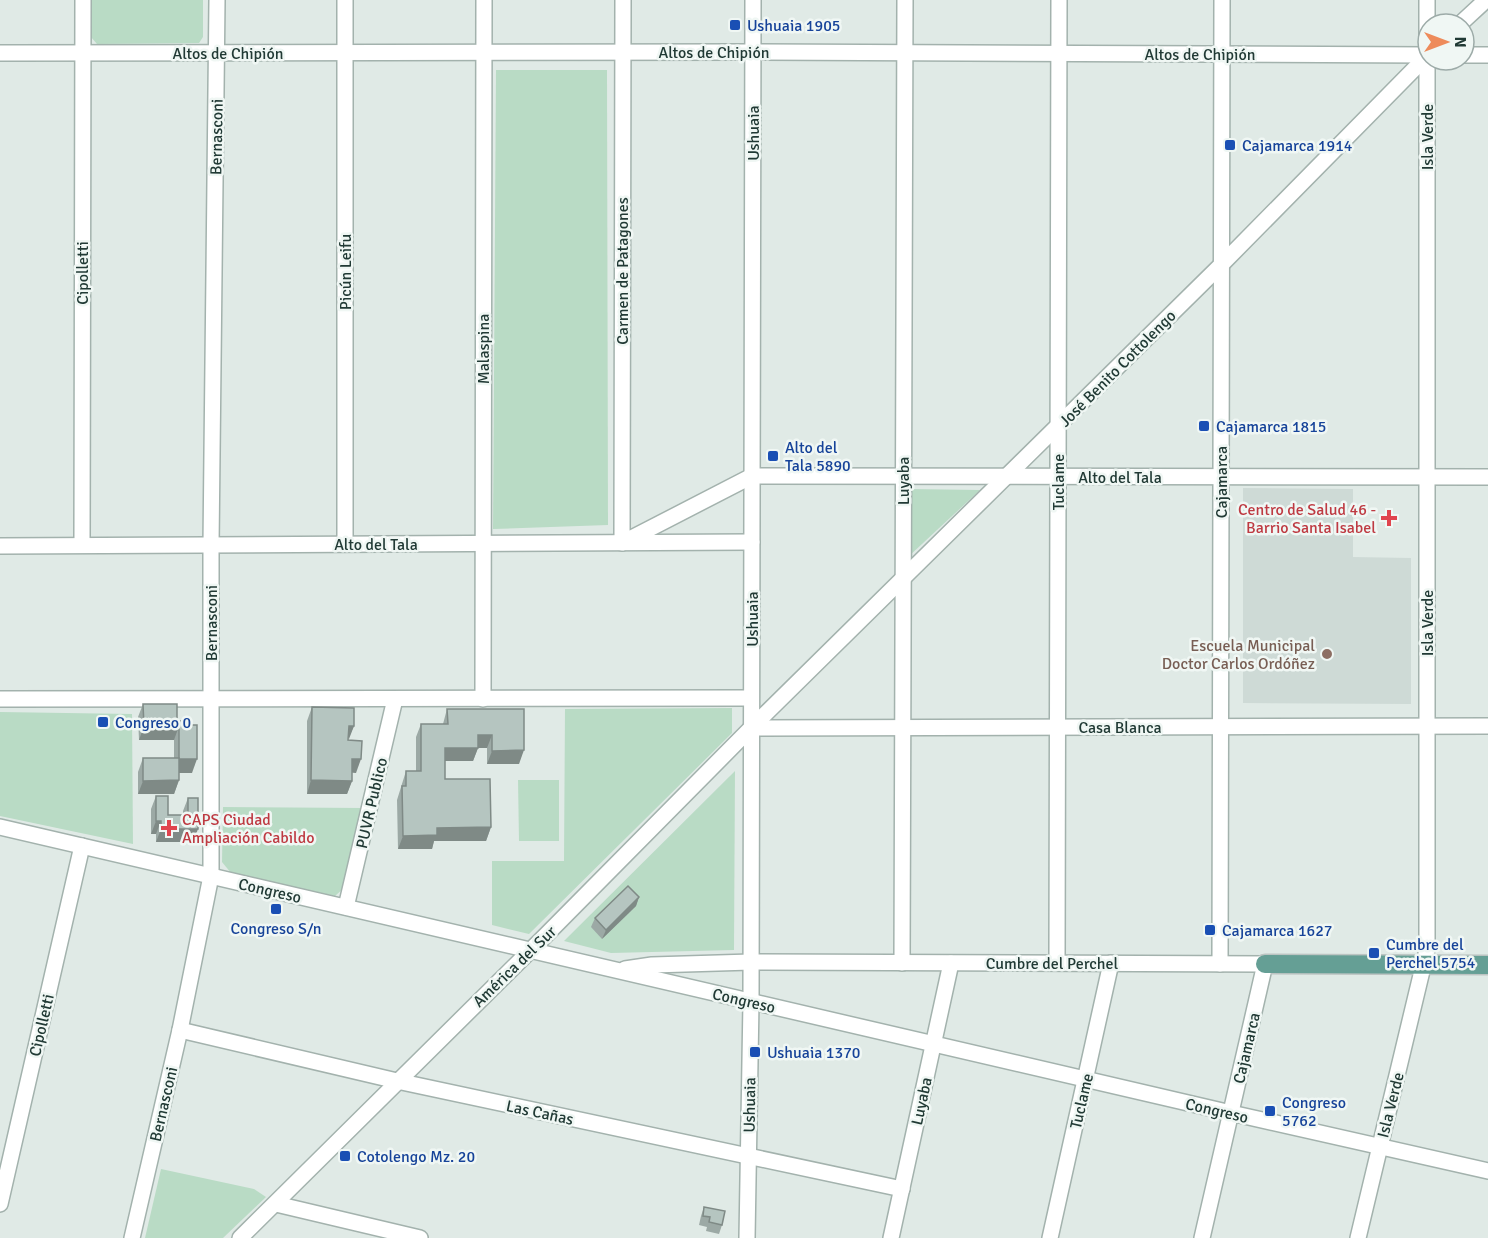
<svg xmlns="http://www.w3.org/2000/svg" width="1488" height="1238" font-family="Signika,sans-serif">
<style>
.built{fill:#cedad6}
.green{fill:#b9dbc5}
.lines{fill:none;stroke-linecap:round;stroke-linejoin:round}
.minor-casing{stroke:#a3b2ad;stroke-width:18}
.major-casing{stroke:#bcc4c2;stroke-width:21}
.minor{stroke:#fff;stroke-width:15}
.major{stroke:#659f95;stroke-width:18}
.wall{fill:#9ca9a5}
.shaded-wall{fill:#7f8a86}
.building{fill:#b5c5c0;stroke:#7f8a86;stroke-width:1.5}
.transit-dot{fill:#1a4fb4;stroke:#f0f7f4;stroke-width:2}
.health-dot{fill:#e0444e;stroke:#f0f7f4;stroke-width:2}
.education-dot{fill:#8d6e63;stroke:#f0f7f4;stroke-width:2}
.labels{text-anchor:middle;stroke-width:5;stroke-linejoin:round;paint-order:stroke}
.transit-label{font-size:16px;fill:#164399;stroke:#f0f7f4;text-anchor:start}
.street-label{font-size:16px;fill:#213a35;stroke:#f0f7f4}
.health-label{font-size:16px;fill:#be3a42;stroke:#f0f7f4;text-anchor:end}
.education-label{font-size:16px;fill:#785e54;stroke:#f0f7f4;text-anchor:end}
</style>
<rect width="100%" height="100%" fill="#e0eae6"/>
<path class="built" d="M1243,488L1353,489V557L1411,558V704L1243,703Z"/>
<g class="green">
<path d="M91,0H203V37L199,43L97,44L91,37Z"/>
<path d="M496,70H607L608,525L493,529Z"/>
<path d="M909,489L980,490L908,557Z"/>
<path d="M732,708V733L529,934L492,925V861H564L565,709Z"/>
<path d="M0,712L132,714L133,844L0,816Z"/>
<path d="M735,771L734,950L611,953L564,941Z"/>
<path d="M518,780H559V841H519Z"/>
<path d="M223,807L363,808L344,888L335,896L231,873L222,862Z"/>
<path d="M161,1169L254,1189L266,1197L223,1238H145Z"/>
</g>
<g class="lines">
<g class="minor-casing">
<g id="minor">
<path d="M623,0L622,543L752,476L1488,477"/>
<path d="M1460,24L1486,0"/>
<path d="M0,53L753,52L1428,55"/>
<path d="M1464,55H1488"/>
<path d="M345,544V0"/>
<path d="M82,545L83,0"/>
<path d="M0,546L752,542"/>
<path d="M0,699L751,698"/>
<path d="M483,699L484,0"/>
<path d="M751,728L1488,726"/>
<path d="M0,827L1231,1113L1488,1171"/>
<path d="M346,907L395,699"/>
<path d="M902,963L905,0"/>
<path d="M1057,963L1059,0"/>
<path d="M1220,964L1222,0"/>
<path d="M625,969L652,965L751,962L1265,964L1202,1238"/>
<path d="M180,1030L397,1081L902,1189"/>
<path d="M0,1204L82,846"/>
<path d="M276,1204L420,1238"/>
<path d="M132,1238L180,1030L211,876V545L217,0"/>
<path d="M240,1238L546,935L751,728L1223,263L1428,55"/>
<path d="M747,1238L751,1002L753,0"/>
<path d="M891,1238L951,963"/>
<path d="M1050,1238L1111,963"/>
<path d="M1358,1238L1427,950V0"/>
</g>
</g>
<g class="major-casing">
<path id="major" d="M1265,964L1488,965"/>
</g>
<use href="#minor" class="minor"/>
<use href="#major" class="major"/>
</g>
<g class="wall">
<path d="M143,704L184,725L192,773H179V780L174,794H138V772L143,758H174V740H139L138,717Z"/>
<path d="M312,707L354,726L348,739L356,773L352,772V781L347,794H307V721Z"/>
<path d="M447,709H524L519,764H487V748H478L473,761H445V779L491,827L486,841H434L432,849H398L397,800L406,771H416V737L421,724H443Z"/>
<path d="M156,796L168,815H183V811L188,798L193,842H156V834H151V809Z"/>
<path d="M639,897L636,906L602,939L591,927L595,918Z"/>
<path d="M704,1207L722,1225L719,1234L706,1231L707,1227L699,1225L701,1216Z"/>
</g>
<g class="shaded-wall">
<path d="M144,726H179L174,740H139Z"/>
<path d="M349,726H354L349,739Z"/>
<path d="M478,735H492L487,748H478L473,761H440L445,748Z"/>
<path d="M524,750L519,764H487L492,751Z"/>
<path d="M179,759H197L192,773H175Z"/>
<path d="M352,759H361L356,773L347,772Z"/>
<path d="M179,780L174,794H138L143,781Z"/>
<path d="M311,780L352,781L347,794H307Z"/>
<path d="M156,821H161L156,834H151Z"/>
<path d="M491,827L486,841H434L432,849H398L403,836L437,828Z"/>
<path d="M161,829H198L193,842H156Z"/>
<path d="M639,897L636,906L602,939L606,930Z"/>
</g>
<g class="building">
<path d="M143,704H177V721H184V725H197V759H179V726H144Z"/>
<path d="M312,707L354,708V726H349L348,740L362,741L361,759H352V781L311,780Z"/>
<path d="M447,709H524V750L492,751V735H478V748H445V779H490L491,827L437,828V835L403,836L402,786H406V771H421V724H448Z"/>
<path d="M143,758H179V780L143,781Z"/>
<path d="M156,796H168V815H188V798H198V829H161V821H156Z"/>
<path d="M628,886L639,897L606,930L595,918Z"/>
<path d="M704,1207L725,1211L722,1225L709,1222L710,1217L703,1216Z"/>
</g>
<g class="transit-dot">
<rect x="729" y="19" width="12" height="12" rx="3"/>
<rect x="1224" y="139" width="12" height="12" rx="3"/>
<rect x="1198" y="420" width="12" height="12" rx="3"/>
<rect x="767" y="450" width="12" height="12" rx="3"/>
<rect x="97" y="716" width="12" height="12" rx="3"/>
<rect x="270" y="903" width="12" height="12" rx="3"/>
<rect x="1204" y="924" width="12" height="12" rx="3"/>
<rect x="1368" y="947" width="12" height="12" rx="3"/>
<rect x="749" y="1046" width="12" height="12" rx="3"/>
<rect x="1264" y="1105" width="12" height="12" rx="3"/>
<rect x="339" y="1150" width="12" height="12" rx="3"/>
</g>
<g class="health-dot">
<path d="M1386 509h6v6h6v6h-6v6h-6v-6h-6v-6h6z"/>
<path d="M166 819h6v6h6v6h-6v6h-6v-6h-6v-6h6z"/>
</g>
<circle class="education-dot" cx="1327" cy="654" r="6"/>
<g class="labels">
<g class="transit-label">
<text x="747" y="31">Ushuaia 1905</text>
<text x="1242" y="151">Cajamarca 1914</text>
<text x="1216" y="432">Cajamarca 1815</text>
<text x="785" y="453">Alto del<tspan x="785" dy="18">Tala 5890</tspan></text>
<text x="115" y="728">Congreso 0</text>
<text x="276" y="934" text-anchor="middle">Congreso S/n</text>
<text x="1222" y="936">Cajamarca 1627</text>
<text x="1386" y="950">Cumbre del<tspan x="1386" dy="18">Perchel 5754</tspan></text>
<text x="767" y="1058">Ushuaia 1370</text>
<text x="1282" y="1108">Congreso<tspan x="1282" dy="18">5762</tspan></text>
<text x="357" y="1162">Cotolengo Mz. 20</text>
</g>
<g class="street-label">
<text x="714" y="58">Altos de Chipión</text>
<text x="228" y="59">Altos de Chipión</text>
<text x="1200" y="60">Altos de Chipión</text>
<text transform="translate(753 133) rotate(-90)" y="6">Ushuaia</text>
<text transform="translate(216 137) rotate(-89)" y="6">Bernasconi</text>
<text transform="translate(1427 137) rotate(-90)" y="6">Isla Verde</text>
<text transform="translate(622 271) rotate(-90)" y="6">Carmen de Patagones</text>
<text transform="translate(345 272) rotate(-90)" y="6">Picún Leifu</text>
<text transform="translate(82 273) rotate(-90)" y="6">Cipolletti</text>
<text transform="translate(483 349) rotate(-90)" y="6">Malaspina</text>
<text transform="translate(1117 368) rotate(-45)" y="6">José Benito Cottolengo</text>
<text x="1120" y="483">Alto del Tala</text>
<text transform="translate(903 481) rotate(-90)" y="6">Luyaba</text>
<text transform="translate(1058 482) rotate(-90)" y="6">Tuclame</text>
<text transform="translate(1221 482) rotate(-90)" y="6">Cajamarca</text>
<text x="376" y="550">Alto del Tala</text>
<text transform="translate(752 619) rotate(-90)" y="6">Ushuaia</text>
<text transform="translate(211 623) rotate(-90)" y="6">Bernasconi</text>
<text transform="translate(1427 623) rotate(-90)" y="6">Isla Verde</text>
<text x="1120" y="733">Casa Blanca</text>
<text transform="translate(371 803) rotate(-77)" y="6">PUVR Publico</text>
<text transform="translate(270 890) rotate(13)" y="6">Congreso</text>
<text x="1052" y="969">Cumbre del Perchel</text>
<text transform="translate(514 966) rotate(-44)" y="6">América del Sur</text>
<text transform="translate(744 1000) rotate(13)" y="6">Congreso</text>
<text transform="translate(41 1025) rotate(-77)" y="6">Cipolletti</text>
<text transform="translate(1246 1048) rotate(-77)" y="6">Cajamarca</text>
<text transform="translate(921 1101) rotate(-78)" y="6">Luyaba</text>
<text transform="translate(1081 1101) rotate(-77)" y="6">Tuclame</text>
<text transform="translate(163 1104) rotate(-77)" y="6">Bernasconi</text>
<text transform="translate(749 1105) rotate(-89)" y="6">Ushuaia</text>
<text transform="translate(1390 1105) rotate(-76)" y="6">Isla Verde</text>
<text transform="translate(1217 1110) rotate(13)" y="6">Congreso</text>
<text transform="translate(540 1112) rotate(12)" y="6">Las Cañas</text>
</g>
<g class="health-label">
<text x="1376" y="515">Centro de Salud 46 -<tspan x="1376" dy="18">Barrio Santa Isabel</tspan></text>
<text x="182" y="825" text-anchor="start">CAPS Ciudad<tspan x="182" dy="18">Ampliación Cabildo</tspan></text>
</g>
<g class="education-label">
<text x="1315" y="651">Escuela Municipal<tspan x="1315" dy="18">Doctor Carlos Ordóñez</tspan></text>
</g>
</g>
<g transform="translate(1446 42) rotate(90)"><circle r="28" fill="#f0f7f4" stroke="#9daba8" stroke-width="1.5"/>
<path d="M0-4.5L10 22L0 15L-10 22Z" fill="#ee8b5b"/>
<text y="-9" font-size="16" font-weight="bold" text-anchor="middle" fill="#213a35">N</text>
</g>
</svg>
